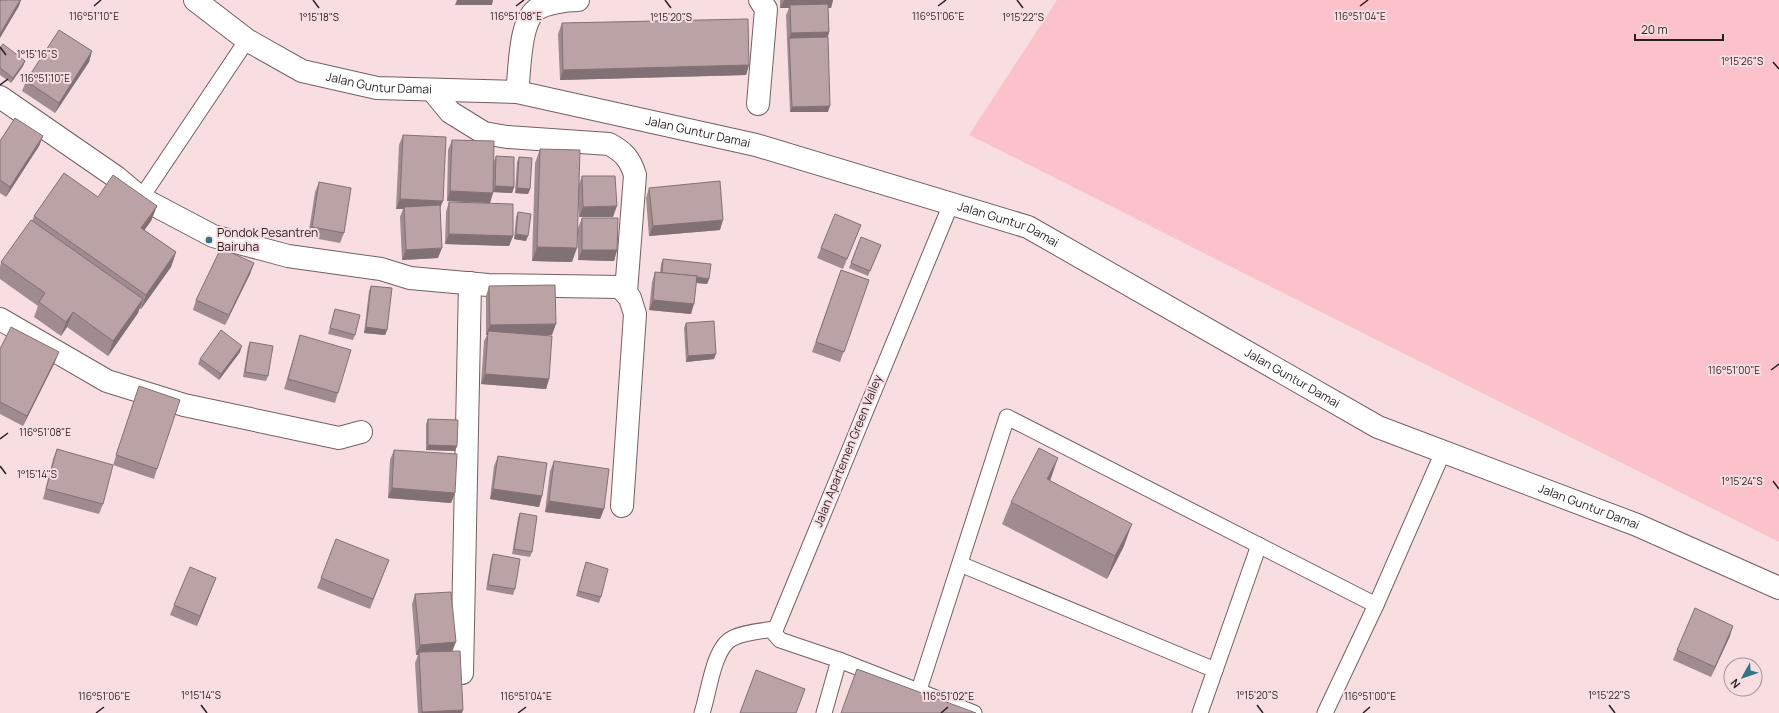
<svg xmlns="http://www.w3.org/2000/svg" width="1779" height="713" font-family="Manrope,sans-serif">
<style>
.green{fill:#fcc2cb}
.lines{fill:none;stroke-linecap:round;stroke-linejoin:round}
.service-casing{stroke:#755f62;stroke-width:17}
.minor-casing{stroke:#755f62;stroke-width:24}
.service{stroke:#fff;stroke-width:15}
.minor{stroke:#fff;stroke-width:22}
.wall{fill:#a08b8e}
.shaded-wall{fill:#827174}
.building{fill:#baa2a5;stroke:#827174}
.ticks{fill:none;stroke:#281f20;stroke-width:1.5}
.poi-dot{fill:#337587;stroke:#f8dee1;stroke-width:1.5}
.labels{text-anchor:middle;stroke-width:4;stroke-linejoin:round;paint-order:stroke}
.street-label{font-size:12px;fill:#281f20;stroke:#f8dee1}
.poi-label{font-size:12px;fill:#281f20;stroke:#f8dee1;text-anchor:start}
.ticks-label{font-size:10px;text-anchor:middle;fill:#281f20;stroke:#f8dee1;stroke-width:4;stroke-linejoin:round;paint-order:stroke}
</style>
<rect width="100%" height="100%" fill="#f8dee1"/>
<path class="green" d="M1057,0H1779V542L969,135Z"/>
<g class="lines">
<g class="service-casing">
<g id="service">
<path d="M141,198L247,40"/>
<path d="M951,204L774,633L780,640L839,660L974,713"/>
<path d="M960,564L1215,670"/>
<path d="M919,690L1007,417L1376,605"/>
<path d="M702,713C709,693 713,647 733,638C745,632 761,631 775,629"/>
<path d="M824,713L839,660"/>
<path d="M1200,713L1259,545"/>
<path d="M1325,713L1376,605L1443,452"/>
</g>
</g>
<g class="minor-casing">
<g id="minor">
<path id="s1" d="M195,0L247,40L302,71L377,88L517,92L756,145L1028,227L1378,427L1637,525L1779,588"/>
<path d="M432,90L450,112L484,133L507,137L609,144C624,152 630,159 635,175L626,292"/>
<path d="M517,92C520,71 519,23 536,10C544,3 567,0 578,0"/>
<path d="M0,97L116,177L141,198L213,236L288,256L381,269L410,278L488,285L620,287L630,298L635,314L622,506"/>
<path d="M758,104L766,9L760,0"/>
<path d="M0,319L107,381L184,405L339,438L361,432"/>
<path d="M462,673L470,283"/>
</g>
</g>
<use href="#service" class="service"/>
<use href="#minor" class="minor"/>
</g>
<g class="wall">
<path d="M780,0H833L831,8H828L829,32L828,37V112H790L786,15L789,8H780Z"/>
<path d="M562,23L749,65L746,75L560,80L558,34Z"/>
<path d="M0,48L25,61L23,66L11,83L0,75Z"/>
<path d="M92,51L89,62L55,113L22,91L26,81Z"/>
<path d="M403,135L440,208L438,258L402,260L400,217L403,209H396L399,145Z"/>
<path d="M43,136L39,146L6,197L0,193V141Z"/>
<path d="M452,140L494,175V161L496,156L514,187L512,193L493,192L490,203L447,201L448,150Z"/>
<path d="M540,149L579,184L582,176L613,217H579V202L572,262L532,261L535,163Z"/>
<path d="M519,157L530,189L528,194L515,193L517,162Z"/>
<path d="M319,182L344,233L340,243L308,237L315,192Z"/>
<path d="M649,188L720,230L649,236L646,198Z"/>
<path d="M98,197L157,206L151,221L144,230L176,252L171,267L141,309L139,308L138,313L108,356L67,327L61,336L34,317L38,306L0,279V267L1,262L32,221L34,216Z"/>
<path d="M449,202L513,236L509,246L445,244L446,212Z"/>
<path d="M518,212L526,241L514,239L516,217Z"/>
<path d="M582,218L617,250L614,261L578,260V228Z"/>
<path d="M861,225L843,269L817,258L821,248Z"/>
<path d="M861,237L881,245L868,276L849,268Z"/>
<path d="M663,259L709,279L707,284L696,283L691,314L649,310L652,282L655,272L660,273L661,264Z"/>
<path d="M254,263L250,274L225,325L193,310L196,300Z"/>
<path d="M841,270L869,280L840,362L812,352Z"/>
<path d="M371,286L387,330L385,335L364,333L369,291Z"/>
<path d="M489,286L552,335H533L549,379L546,389L481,384L484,341L487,335H486V296Z"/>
<path d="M335,309L355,335L353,340L328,334Z"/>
<path d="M686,323L714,359L686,362L684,328Z"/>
<path d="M300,335L338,393L335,403L284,389L297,346Z"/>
<path d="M250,342L268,376L266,381L243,377L248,347Z"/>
<path d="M0,349L55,362L23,426L0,414Z"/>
<path d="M240,352L219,380L198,364L200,359Z"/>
<path d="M139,386L157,469L154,479L113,465Z"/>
<path d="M428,419L457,446L455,451L426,450V424Z"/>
<path d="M57,449L103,504L99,514L43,499L53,459Z"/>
<path d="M394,450L455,493L451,503L388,498L390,460Z"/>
<path d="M498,456L542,496L539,507L490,499L494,466Z"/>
<path d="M554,461L604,509L600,519L545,512L550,471Z"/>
<path d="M1050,481L1124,546L1107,579L1002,524L1011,502Z"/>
<path d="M520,513L532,552L530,557L512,554L518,518Z"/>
<path d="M493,554L515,589L513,595L486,590L491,559Z"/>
<path d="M389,560L370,609L317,588L321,578Z"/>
<path d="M586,562L601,597L599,603L576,596Z"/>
<path d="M216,578L197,626L170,615L174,605Z"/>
<path d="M415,594L452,651L462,713H418L415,663L418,655H416L412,604Z"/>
<path d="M1730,636L1711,677L1673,660L1677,650Z"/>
</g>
<g class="shaded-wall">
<path d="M20,0H21L19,6L0,38V34Z"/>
<path d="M457,0H493L492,5H455Z"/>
<path d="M784,0H833L831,8H790V5L789,8H780Z"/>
<path d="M829,32L826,43L789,38L791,33Z"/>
<path d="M92,51L89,62L55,113L59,103Z"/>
<path d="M25,61L23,66L11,83L13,78Z"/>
<path d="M749,65L746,75L560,80L563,70Z"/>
<path d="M830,106L828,112H790L792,107Z"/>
<path d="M43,136L39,146L6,197L10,187Z"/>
<path d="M495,186L514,187L512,193L493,192Z"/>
<path d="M517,188L530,189L528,194L515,193Z"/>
<path d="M450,191L493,193L490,203L447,201Z"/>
<path d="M400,199L443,201L439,211L404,207L403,209H396Z"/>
<path d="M157,206L151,221L136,242L141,228Z"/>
<path d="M617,206L613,217H579L583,207Z"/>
<path d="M723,220L720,230L649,236L653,226Z"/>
<path d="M449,234L513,236L509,246L445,244Z"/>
<path d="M516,234L528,236L526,241L514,239Z"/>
<path d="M537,247L577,248L572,262L532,261Z"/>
<path d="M442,248L438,258L402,260L406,250Z"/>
<path d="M582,250H617L614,261L578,260Z"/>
<path d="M176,252L171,267L141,309L146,295Z"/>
<path d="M254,263L250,274L225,325L229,315Z"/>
<path d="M661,274L709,279L707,284L660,279Z"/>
<path d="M143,299L138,313L108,356L113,341Z"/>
<path d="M653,300L694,304L691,314L649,310Z"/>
<path d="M73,312L67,327L61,336L66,322Z"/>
<path d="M556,324L552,335H488V331L487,335H486L490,325Z"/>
<path d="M366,327L387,330L385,335L364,333Z"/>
<path d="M242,346L240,352L219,380L221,374Z"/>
<path d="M59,352L55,362L23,426L27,416Z"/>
<path d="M716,354L714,359L686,362L688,356Z"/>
<path d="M485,374L549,379L546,389L481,384Z"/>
<path d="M428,445L457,446L455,451L426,450Z"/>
<path d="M1058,458L1050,481L1047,479Z"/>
<path d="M392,488L455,493L451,503L388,498Z"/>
<path d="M493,489L542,496L539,507L490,499Z"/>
<path d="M549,501L604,509L600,519L545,512Z"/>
<path d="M1132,524L1124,546L1107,579L1115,556Z"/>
<path d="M216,578L212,588L197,626L200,616Z"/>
<path d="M1733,626L1730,636L1711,677L1715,667Z"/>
<path d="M456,642L452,652H419L418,655H416L420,645Z"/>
<path d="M463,710L462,713H421L422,712Z"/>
</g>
<g class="building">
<path d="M0,0H20L0,34Z"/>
<path d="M828,4L829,32L791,33L790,5Z"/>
<path d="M748,19L749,65L563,70L562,23Z"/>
<path d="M59,30L92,51L59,103L26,81Z"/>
<path d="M828,37L830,106L792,107L789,38Z"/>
<path d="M3,44L25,61L13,78L0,68V48Z"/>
<path d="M15,118L43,136L10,187L0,180V141Z"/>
<path d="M403,135L446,137L443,201L400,199Z"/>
<path d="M452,140L494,141L493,193L450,191Z"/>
<path d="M540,149L580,150L577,248L537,247Z"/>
<path d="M496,156L514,157V187L495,186Z"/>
<path d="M519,157L532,158L530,189L517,188Z"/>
<path d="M64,173L98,197L113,175L157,206L141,228L176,252L146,295L34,216Z"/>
<path d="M582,176H615L617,206L583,207Z"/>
<path d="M720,181L723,220L653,226L649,188Z"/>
<path d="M319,182L351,188L344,233L312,227Z"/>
<path d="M449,202L513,204V236L449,234Z"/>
<path d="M440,205L442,248L406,250L404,207Z"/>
<path d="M518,212L531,214L528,236L516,234Z"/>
<path d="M835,214L861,225L847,259L821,248Z"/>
<path d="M582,218H618L617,250H582Z"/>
<path d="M31,220L143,299L113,341L73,312L66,322L39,302L45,293L1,262Z"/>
<path d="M861,237L881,245L870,271L851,263Z"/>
<path d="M221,248L254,263L229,315L196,300Z"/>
<path d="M663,259L711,264L709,279L697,277V276L662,273Z"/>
<path d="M841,270L869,280L844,352L816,342Z"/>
<path d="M655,272L697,276L694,304L653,300Z"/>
<path d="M555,285L556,324L490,325L489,286Z"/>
<path d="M371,286L392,288L387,330L366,327Z"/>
<path d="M335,309L360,315L355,335L330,328Z"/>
<path d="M714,321L716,354L688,356L686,323Z"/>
<path d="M11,327L59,352L27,416L0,402V349Z"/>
<path d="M221,330L242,346L221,374L200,359Z"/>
<path d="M488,331L552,336L549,379L485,374Z"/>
<path d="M300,335L351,350L338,393L288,379Z"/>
<path d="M250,342L273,346L268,376L245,372Z"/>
<path d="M139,386L180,400L157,469L116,455Z"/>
<path d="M428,419L458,420L457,446L428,445Z"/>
<path d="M1039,448L1058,458L1047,479L1132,524L1115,556L1011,502Z"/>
<path d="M57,449L113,465L103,504L46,489Z"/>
<path d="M394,450L457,454L455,493L392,488Z"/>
<path d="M498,456L547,463L542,496L493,489Z"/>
<path d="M554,461L609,469L604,509L549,501Z"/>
<path d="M520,513L537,516L532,552L514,549Z"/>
<path d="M336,539L389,560L373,599L321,578Z"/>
<path d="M493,554L520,559L515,589L488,585Z"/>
<path d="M586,562L608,569L601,597L578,591Z"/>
<path d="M190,567L216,578L200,616L174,605Z"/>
<path d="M451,592L456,642L420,645L415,594Z"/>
<path d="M1695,608L1733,626L1715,667L1677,650Z"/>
<path d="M460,651L463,710L422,712L419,652Z"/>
<path d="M857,669L976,713H841Z"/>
<path d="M756,670L805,689L796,713H740Z"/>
</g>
<path class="ticks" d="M313,0L319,8M665,0L671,8M1017,0L1023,8M94,6L101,0M516,6L524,0M938,6L946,0M1360,6L1368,0M0,47L6,55M1773,62L1779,69M0,85L8,79M1771,370L1779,364M0,439L8,433M0,466L6,474M1773,481L1779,489M201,705L207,713M1257,705L1263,713M1609,705L1615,713M96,713L104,707M518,713L526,707M941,713L948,707M1363,713L1370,707"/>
<circle class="poi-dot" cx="209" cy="240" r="4"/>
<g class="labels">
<g class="street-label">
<text dy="4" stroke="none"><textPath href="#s1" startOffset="207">Jalan Guntur Damai</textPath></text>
<text dy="4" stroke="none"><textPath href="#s1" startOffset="531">Jalan Guntur Damai</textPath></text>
<text dy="4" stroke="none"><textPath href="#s1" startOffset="855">Jalan Guntur Damai</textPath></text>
<text dy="4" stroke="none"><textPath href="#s1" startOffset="1179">Jalan Guntur Damai</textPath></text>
<text transform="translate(848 451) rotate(-68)" y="4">Jalan Apartemen Green Valley</text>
<text dy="4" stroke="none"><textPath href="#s1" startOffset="1503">Jalan Guntur Damai</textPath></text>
</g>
<g class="poi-label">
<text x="217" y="237">Pondok Pesantren<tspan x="217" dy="14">Bairuha</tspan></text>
</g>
</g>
<g class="ticks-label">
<text x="94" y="20">116°51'10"E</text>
<text x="516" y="20">116°51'08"E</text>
<text x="938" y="20">116°51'06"E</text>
<text x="1360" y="20">116°51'04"E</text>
<text x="319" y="21">1°15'18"S</text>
<text x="671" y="21">1°15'20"S</text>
<text x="1023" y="21">1°15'22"S</text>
<text x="37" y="58">1°15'16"S</text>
<text x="1742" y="65">1°15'26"S</text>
<text x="45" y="82">116°51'10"E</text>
<text x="1734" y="374">116°51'00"E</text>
<text x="45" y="436">116°51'08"E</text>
<text x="37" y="478">1°15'14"S</text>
<text x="1742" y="485">1°15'24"S</text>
<text x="201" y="699">1°15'14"S</text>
<text x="1257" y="699">1°15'20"S</text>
<text x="1609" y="699">1°15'22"S</text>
<text x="104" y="700">116°51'06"E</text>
<text x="526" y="700">116°51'04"E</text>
<text x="948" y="700">116°51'02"E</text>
<text x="1370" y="700">116°51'00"E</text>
</g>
<g transform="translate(1743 677) rotate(230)"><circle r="19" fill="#f8dee1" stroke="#a59294"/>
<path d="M0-3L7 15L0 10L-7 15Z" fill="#337587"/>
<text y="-6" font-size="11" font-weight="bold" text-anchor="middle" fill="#281f20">N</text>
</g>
<path d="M1635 34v6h88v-6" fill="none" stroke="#281f20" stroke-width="2"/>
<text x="1641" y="34" font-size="12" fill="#281f20" stroke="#f8dee1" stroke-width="3" paint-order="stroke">20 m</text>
</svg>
